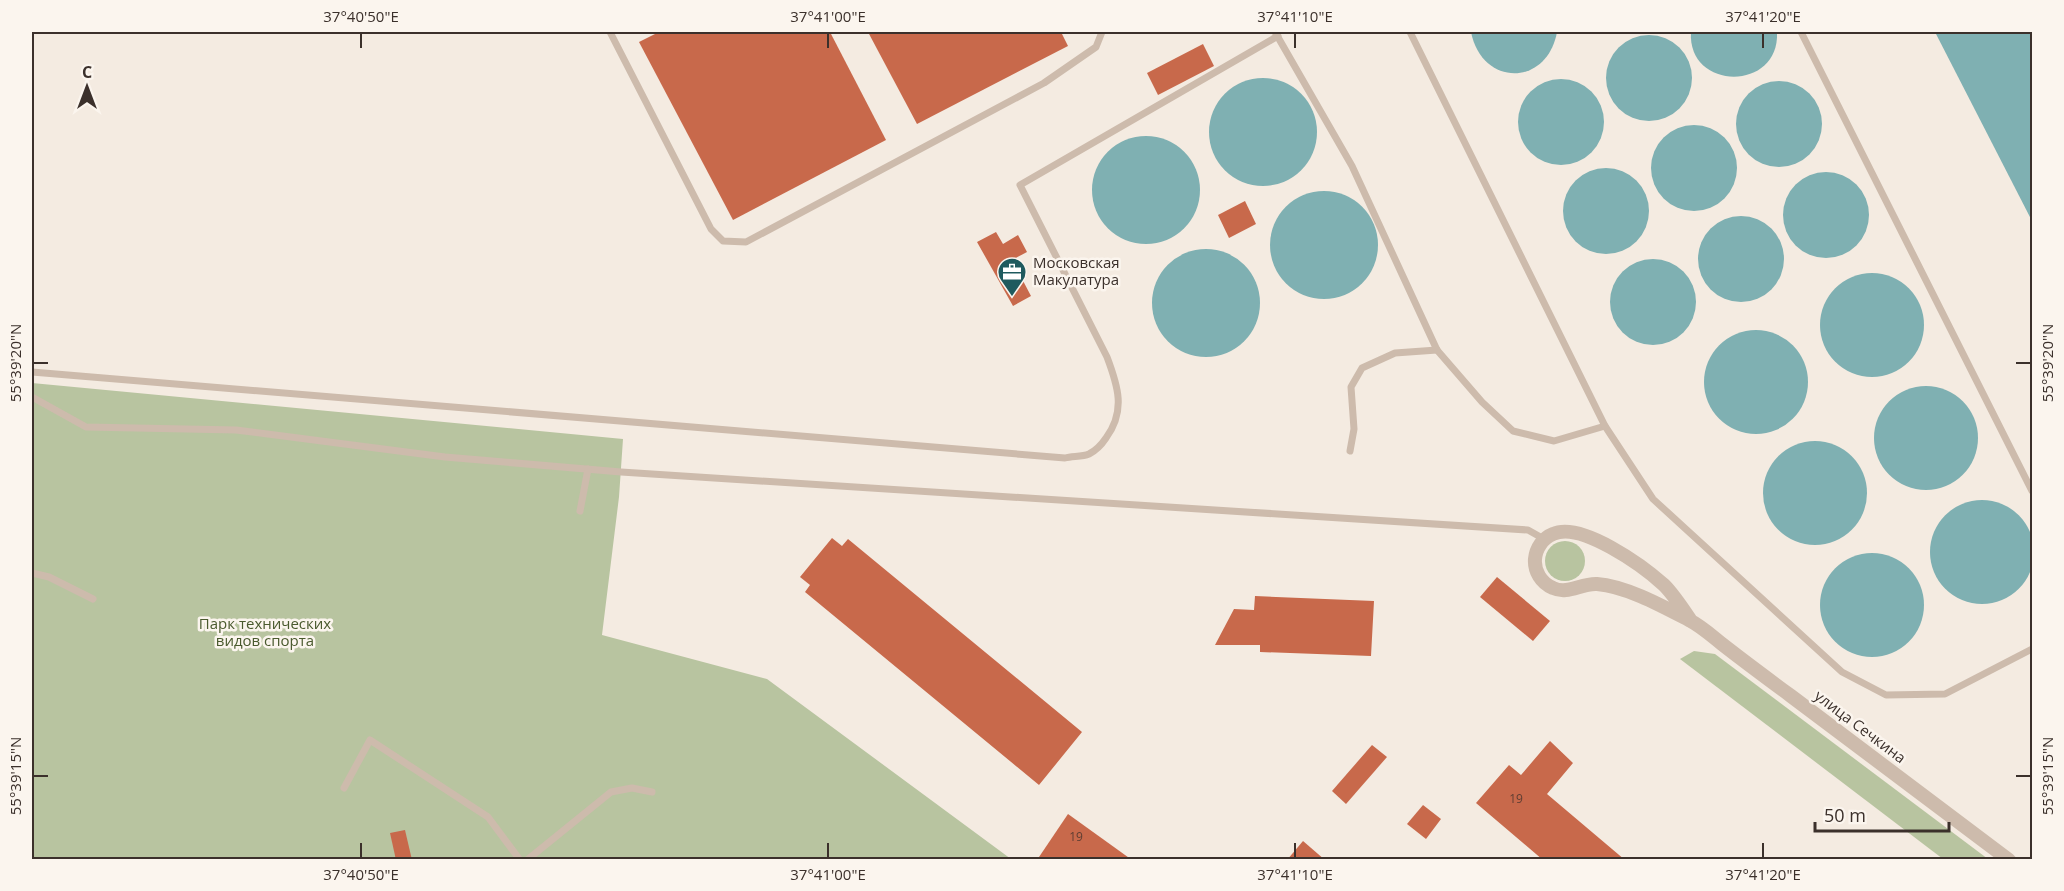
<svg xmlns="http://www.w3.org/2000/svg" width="2064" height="891" font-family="'Open Sans',sans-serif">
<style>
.green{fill:#b8c4a0}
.water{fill:#7fb0b2}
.building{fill:#c8694b}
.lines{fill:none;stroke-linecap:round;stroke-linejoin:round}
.lane{stroke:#cdbbac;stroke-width:7}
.street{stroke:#cdbbac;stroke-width:14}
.ticks{fill:none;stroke:#3b302b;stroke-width:2}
.labels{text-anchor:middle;stroke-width:5;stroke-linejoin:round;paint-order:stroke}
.number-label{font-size:12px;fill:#5e3e33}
.poi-label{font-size:15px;fill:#3b302b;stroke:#fbf5ee;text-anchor:start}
.park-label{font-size:15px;fill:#4a5a2e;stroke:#fbf5ee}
.street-label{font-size:15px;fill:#3b302b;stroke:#fbf5ee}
.neatline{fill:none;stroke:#3b302b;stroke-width:2}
.ticks-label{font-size:15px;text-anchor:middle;fill:#3b302b}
</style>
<rect width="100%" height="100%" fill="#f4ebe1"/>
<g class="green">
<path d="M32,383L623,439L619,497L602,635L767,679L1011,859H32Z"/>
<circle cx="1565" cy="561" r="20"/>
<path d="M1694,651L1715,654L1988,859H1943L1680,659Z"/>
</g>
<g class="water">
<path d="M1471,32H1557C1547,87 1482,87 1471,32Z"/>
<path d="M1691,32H1777C1780,92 1687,91 1691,32Z"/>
<path d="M1935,32H2032V221Z"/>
<circle cx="1649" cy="78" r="43"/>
<circle cx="1263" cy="132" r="54"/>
<circle cx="1561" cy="122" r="43"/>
<circle cx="1779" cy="124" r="43"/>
<circle cx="1694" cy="168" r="43"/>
<circle cx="1146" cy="190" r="54"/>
<circle cx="1606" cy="211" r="43"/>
<circle cx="1826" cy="215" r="43"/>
<circle cx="1324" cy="245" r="54"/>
<circle cx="1741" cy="259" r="43"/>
<circle cx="1206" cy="303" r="54"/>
<circle cx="1653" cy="302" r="43"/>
<circle cx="1872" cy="325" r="52"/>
<circle cx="1756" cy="382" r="52"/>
<circle cx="1926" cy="438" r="52"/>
<circle cx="1815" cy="493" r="52"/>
<circle cx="1982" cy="552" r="52"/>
<circle cx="1872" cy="605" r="52"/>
</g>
<g class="building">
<path d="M659,32H830L886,140L733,220L639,42Z"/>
<path d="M868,32H1061L1068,46L917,124Z"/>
<path d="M1203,44L1214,66L1158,95L1147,73Z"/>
<path d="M1245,201L1256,224L1229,238L1218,215Z"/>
<path d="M996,232L1003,244L1018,235L1027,252L1012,260L1031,296L1013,306L977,242Z"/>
<path d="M832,538L842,546L848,539L1082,732L1039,785L805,592L810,585L800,577Z"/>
<path d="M1497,577L1550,621L1533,641L1480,597Z"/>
<path d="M1255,596L1374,601L1371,656L1260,652V645H1215L1234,609L1254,610Z"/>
<path d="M1550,741L1573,763L1547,794L1625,860H1543L1476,803L1509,765L1521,775Z"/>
<path d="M1372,745L1387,757L1346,804L1332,791Z"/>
<path d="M1423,805L1441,819L1426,839L1407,824Z"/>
<path d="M1068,814L1132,860H1037Z"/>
<path d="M405,830L412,860H396L390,833Z"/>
<path d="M1303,841L1325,860H1287Z"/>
</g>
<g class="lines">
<g class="lane">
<path d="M610,32L711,229L723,241L746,242L1044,83L1096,47L1102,32"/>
<path d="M1275,32L1352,166L1437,350L1482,402L1513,431L1554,441L1605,426"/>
<path d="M1410,32L1605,426L1653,499L1842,672L1886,695L1945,694L2032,649"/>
<path d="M1801,32L2032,491"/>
<path d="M32,372L1065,458C1072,456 1082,457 1089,454C1095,451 1102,444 1106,438C1126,411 1118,386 1107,357L1020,185L1278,36"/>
<path d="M32,397L86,427L236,430L445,457L621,472L1528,530L1544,539"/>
<path d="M1350,451L1354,429L1351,387L1362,368L1395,353L1437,350"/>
<path d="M580,511L588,469"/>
<path d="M32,573L49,577L93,599"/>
<path d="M344,788L370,740L488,817L520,860"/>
<path d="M527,860L611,792L632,788L652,792"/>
</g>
<path class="street" d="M1691,621C1683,609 1674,595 1664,585C1643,566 1581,521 1553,534C1543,538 1536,548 1535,559C1534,571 1541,583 1553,588C1568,595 1581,583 1597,584C1626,586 1664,607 1689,620C1701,626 1712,636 1722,644C1745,662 1768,679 1791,696C1864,751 1937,805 2009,860"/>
</g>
<path class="ticks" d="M361,33V48M828,33V48M1295,33V48M1763,33V48M33,363H48M2016,363H2031M33,776H48M2016,776H2031M361,843V858M828,843V858M1295,843V858M1763,843V858"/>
<defs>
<g id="office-pin" transform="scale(1.5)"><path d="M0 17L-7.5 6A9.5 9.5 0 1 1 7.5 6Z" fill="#1f5a5e" stroke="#fbf5ee"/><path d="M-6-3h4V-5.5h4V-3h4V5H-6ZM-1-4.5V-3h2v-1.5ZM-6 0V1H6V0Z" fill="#fff"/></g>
</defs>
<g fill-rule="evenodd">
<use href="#office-pin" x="1012" y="272"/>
</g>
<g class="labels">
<g class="number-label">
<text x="1516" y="803">19</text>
<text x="1076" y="841">19</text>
</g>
<g class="poi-label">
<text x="1033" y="268">Московская<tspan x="1033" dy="17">Макулатура</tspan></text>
</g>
<g class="park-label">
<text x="265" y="629">Парк технических<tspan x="265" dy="17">видов спорта</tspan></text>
</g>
<g class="street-label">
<text transform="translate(1860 727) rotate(37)" y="5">улица Сечкина</text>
</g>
</g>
<rect width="2064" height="891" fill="none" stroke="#fbf5ee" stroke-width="66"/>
<g transform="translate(87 87)" stroke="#fbf5ee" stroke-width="4.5" paint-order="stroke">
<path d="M0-4.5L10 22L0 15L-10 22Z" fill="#3b302b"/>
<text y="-9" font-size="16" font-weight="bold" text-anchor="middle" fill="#3b302b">С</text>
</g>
<path d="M1815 822v9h134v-9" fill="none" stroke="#3b302b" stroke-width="3"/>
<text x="1824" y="822" font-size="18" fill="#3b302b" stroke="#fbf5ee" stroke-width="4.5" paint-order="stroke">50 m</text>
<rect x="33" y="33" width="1998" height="825" class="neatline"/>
<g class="ticks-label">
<text x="361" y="22">37°40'50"E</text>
<text x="828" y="22">37°41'00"E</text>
<text x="1295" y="22">37°41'10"E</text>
<text x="1763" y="22">37°41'20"E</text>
<text transform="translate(16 363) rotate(-90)" y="5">55°39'20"N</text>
<text transform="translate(2048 363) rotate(-90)" y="5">55°39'20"N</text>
<text transform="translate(16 776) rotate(-90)" y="5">55°39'15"N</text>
<text transform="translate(2048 776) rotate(-90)" y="5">55°39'15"N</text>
<text x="361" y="880">37°40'50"E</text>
<text x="828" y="880">37°41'00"E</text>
<text x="1295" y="880">37°41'10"E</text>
<text x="1763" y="880">37°41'20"E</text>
</g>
</svg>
